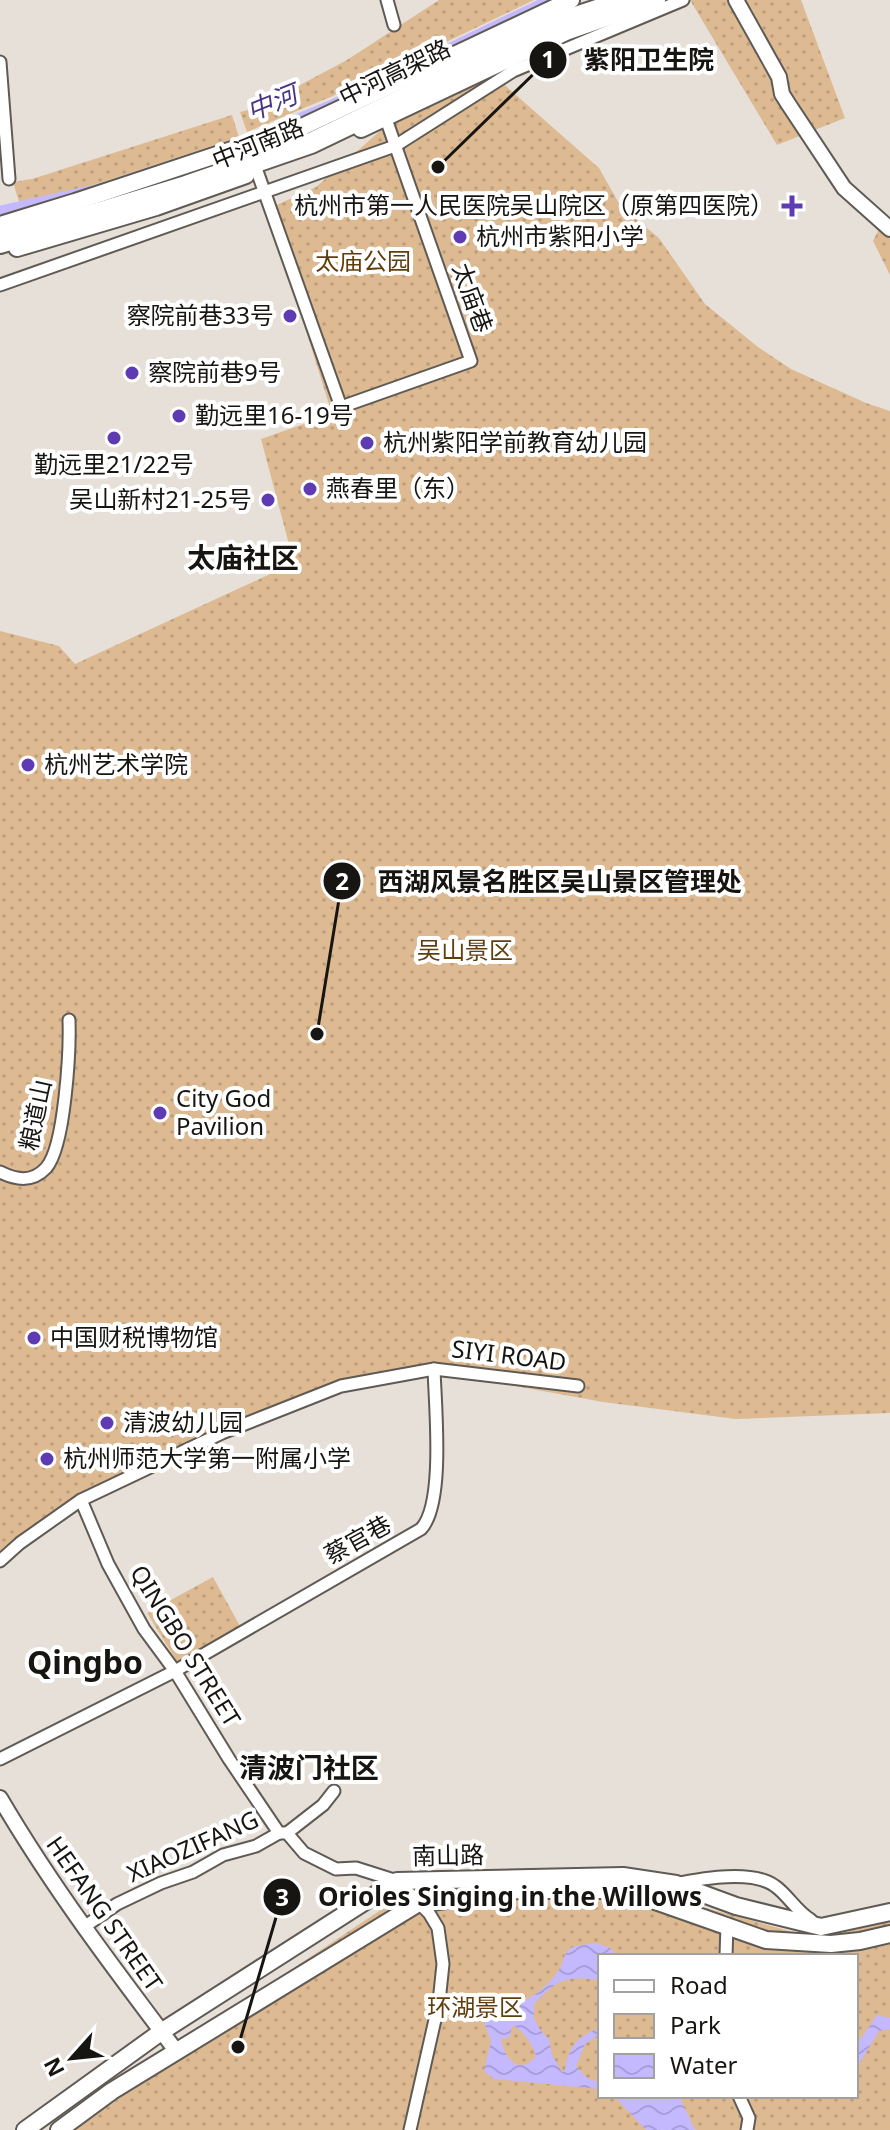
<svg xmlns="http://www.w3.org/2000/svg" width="890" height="2130" font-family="'Noto Sans','Noto Sans SC',sans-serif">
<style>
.park{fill:url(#park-dots);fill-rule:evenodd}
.water{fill:url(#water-waves);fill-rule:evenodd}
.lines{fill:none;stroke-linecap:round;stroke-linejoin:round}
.canal{stroke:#c4b9ff;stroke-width:9}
.street-casing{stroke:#5f5a54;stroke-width:15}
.secondary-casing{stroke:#5f5a54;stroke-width:18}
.primary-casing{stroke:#5f5a54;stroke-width:20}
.highway-casing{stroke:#5f5a54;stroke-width:24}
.street{stroke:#fff;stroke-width:11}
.secondary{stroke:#fff;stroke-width:14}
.primary{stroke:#fff;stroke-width:16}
.highway{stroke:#fff;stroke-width:20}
.poi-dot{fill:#5e3bb3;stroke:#fff;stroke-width:3}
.labels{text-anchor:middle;stroke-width:8;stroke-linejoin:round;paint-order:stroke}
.street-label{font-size:24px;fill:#171512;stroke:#fff}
.poi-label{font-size:24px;fill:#171512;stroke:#fff;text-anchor:start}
.park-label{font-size:24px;fill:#603e0e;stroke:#fff}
.water-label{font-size:26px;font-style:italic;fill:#493585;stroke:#fff}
.quarter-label{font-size:28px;font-weight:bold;fill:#171512;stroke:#fff}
.district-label{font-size:32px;font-weight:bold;fill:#171512;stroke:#fff}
.leader{fill:none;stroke:#171512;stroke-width:3}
.callout-dot{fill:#171512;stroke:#fff;stroke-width:3}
.mark-label{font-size:24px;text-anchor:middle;font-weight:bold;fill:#fff}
.callout-label{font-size:26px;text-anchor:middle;font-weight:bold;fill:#171512;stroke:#fff;stroke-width:8;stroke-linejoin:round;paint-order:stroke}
</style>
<defs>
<pattern id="park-dots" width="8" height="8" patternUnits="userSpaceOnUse" patternTransform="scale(2)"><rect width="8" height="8" fill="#ddba92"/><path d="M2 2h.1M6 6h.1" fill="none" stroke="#bd9f7d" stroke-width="1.8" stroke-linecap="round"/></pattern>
<pattern id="water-waves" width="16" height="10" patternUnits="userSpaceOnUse" patternTransform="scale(2)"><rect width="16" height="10" fill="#c4b9ff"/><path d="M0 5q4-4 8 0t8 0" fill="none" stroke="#a89eda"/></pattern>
</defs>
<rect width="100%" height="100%" fill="#e7e0d9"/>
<g class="park">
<path d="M439,0H534L335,95L247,132L240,112L257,108L347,60Z"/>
<path d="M657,0H683L499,80L599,168L621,207L659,238L705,304L758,347L791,369L866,403L890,411V1413L736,1419L603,1402L459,1376L416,1371L299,1400L95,1494L0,1557V631L59,646L75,664L294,563L261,439L332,414L268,209L316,187L387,125L391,116Z"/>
<path d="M690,0H801L845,118L777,145Z"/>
<path d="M232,115L239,137L90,186L19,202L13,182L32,179Z"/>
<path d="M879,229L890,235V275L873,241Z"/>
<path d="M213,1577L241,1628L179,1665L147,1613Z"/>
<path d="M612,1882L804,1935H834L890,1920V2130H51L391,1903L437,1887ZM600,1956H856V2096H600Z"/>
</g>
<g class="water">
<path d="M596,1943L610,1948L617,1956H600V1980C565,1976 559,1978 534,2004V2019L541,2031L549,2039L552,2055L562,2072L565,2071C568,2047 578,2036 600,2028V2034L585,2044L576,2066L588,2079L600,2082V2089L494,2079L484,2071L491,2041L480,2011C500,1985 509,2008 531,1997C542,1991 557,1976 562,1964C564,1958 565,1952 571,1948C577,1945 589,1944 596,1943ZM512,2026C521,2027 534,2046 536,2056C519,2077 504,2058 501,2039L510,2037Z"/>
<path d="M877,2015L890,2018V2029L879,2031L856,2069V2046Z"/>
<path d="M614,2096H679L695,2130H646Z"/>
</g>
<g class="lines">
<g class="canal">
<path d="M272,129L330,105L548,0"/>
<path d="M0,210L91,190"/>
</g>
<g class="street-casing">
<g id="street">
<path d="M387,0L394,25"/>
<path d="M0,62L9,179"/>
<path d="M257,171L341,407L471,361L386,119"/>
<path d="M0,285L395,146L513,71L683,0"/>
<path d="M0,1172C16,1180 32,1183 46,1168C65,1147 70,1050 69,1020"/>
<path d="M81,1500L108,1564L144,1629L175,1671L229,1759L279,1833H287L304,1853L336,1869L356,1868L397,1881L429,1913L438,1928L443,1964L439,2002L410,2130"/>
<path d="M0,1561L20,1543L81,1500L222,1433L341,1386L434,1369L578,1386"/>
<path d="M0,1759L175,1671L421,1529C445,1504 435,1405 434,1369"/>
<path d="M287,1833L323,1805L334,1791"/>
<path d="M633,1893C668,1886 745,1864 775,1886C788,1895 796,1911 811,1920"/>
<path d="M84,1927L117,1904L161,1883L193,1872L223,1855L256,1846L279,1833"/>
<path d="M726,1956L727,1924"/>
<path d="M739,2096L749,2118L747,2130"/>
</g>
</g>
<g class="secondary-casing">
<g id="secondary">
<path d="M736,0L779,77L782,94L789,105L844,188L890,229"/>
<path d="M0,1798C52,1887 115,1970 177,2052"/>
</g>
</g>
<g class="primary-casing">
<g id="primary">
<path d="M361,129L566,32L657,0"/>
<path d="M0,225L75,202L304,126L571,0"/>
<path d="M17,248L156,207L246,175"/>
<path d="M25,2130L161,2032L397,1881L623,1876L676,1884L736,1906L821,1927L890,1912"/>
<path d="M59,2130L112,2091L417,1904L518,1890H624L766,1940L831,1944L860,1941L890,1934"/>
</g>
</g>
<g class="highway-casing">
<path id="highway" d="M0,243L186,186L311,143L567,20L627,0"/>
</g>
<use href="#street" class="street"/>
<use href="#secondary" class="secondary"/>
<use href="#primary" class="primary"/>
<use href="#highway" class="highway"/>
</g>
<g class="poi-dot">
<path d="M788 194h8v8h8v8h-8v8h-8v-8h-8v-8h8z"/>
<circle cx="460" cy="237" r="8"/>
<circle cx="290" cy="316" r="8"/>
<circle cx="132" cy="373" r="8"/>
<circle cx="179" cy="416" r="8"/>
<circle cx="114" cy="438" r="8"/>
<circle cx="367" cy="443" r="8"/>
<circle cx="310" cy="489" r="8"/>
<circle cx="268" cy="500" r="8"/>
<circle cx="28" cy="765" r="8"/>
<circle cx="160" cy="1113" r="8"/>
<circle cx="34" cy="1338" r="8"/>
<circle cx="107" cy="1423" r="8"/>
<circle cx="47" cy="1459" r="8"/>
</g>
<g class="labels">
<g class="street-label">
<text transform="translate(395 73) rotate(-26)" y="8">中河高架路</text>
<text transform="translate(258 144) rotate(-22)" y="8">中河南路</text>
<text transform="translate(472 298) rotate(70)" y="8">太庙巷</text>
<text transform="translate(36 1115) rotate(-78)" y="8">粮道山</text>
<text transform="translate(509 1356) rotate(7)" y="8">SIYI ROAD</text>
<text transform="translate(358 1540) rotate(-29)" y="8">蔡官巷</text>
<text transform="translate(185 1646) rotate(58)" y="8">QINGBO STREET</text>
<text transform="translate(193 1847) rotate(-24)" y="8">XIAOZIFANG</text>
<text transform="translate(448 1856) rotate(-1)" y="8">南山路</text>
<text transform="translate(104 1914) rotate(55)" y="8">HEFANG STREET</text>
</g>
<g class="poi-label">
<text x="774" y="214" text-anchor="end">杭州市第一人民医院吴山院区（原第四医院）</text>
<text x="476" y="245">杭州市紫阳小学</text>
<text x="274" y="324" text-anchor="end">察院前巷33号</text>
<text x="148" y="381">察院前巷9号</text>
<text x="195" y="424">勤远里16-19号</text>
<text x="383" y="451">杭州紫阳学前教育幼儿园</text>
<text x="114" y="473" text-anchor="middle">勤远里21/22号</text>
<text x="326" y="497">燕春里（东）</text>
<text x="252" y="508" text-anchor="end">吴山新村21-25号</text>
<text x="44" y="773">杭州艺术学院</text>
<text x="176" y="1107">City God<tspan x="176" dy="28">Pavilion</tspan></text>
<text x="50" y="1346">中国财税博物馆</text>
<text x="123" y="1431">清波幼儿园</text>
<text x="63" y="1467">杭州师范大学第一附属小学</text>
</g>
<g class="park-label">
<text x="363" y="270">太庙公园</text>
<text x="465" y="959">吴山景区</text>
<text x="475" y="2016">环湖景区</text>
</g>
<g class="water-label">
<text transform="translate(272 103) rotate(-22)" y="9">中河</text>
</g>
<g class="quarter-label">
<text x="243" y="568">太庙社区</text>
<text x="309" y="1778">清波门社区</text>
</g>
<g class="district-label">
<text x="85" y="1674">Qingbo</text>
</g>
</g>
<path class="leader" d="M438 167L548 60M317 1034L342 881M238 2047L282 1897"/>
<g class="callout-dot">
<circle cx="438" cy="167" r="8"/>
<circle cx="317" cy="1034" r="8"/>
<circle cx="238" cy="2047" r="8"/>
<circle cx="548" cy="60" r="20"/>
<circle cx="342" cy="881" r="20"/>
<circle cx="282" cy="1897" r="20"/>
</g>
<g class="mark-label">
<text x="548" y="68">1</text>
<text x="342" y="890">2</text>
<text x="282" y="1906">3</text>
</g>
<g class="callout-label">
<text x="649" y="69">紫阳卫生院</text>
<text x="560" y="891">西湖风景名胜区吴山景区管理处</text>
<text x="510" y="1906">Orioles Singing in the Willows</text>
</g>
<rect x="598" y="1954" width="260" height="144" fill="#ffffff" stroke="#a2a1a0" stroke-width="2"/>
<rect x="614" y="1980" width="40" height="12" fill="#ffffff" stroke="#a2a1a0" stroke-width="2"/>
<text x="670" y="1994" font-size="24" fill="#171512">Road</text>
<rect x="614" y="2014" width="40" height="24" fill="url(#park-dots)" stroke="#a2a1a0" stroke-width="2"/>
<text x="670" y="2034" font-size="24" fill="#171512">Park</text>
<rect x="614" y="2054" width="40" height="24" fill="url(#water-waves)" stroke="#a2a1a0" stroke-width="2"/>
<text x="670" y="2074" font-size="24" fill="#171512">Water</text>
<g transform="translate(72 2058) rotate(243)" stroke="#ffffff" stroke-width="6" paint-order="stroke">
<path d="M0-6L14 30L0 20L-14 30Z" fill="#171512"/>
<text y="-12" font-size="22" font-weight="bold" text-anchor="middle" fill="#171512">N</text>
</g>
</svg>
